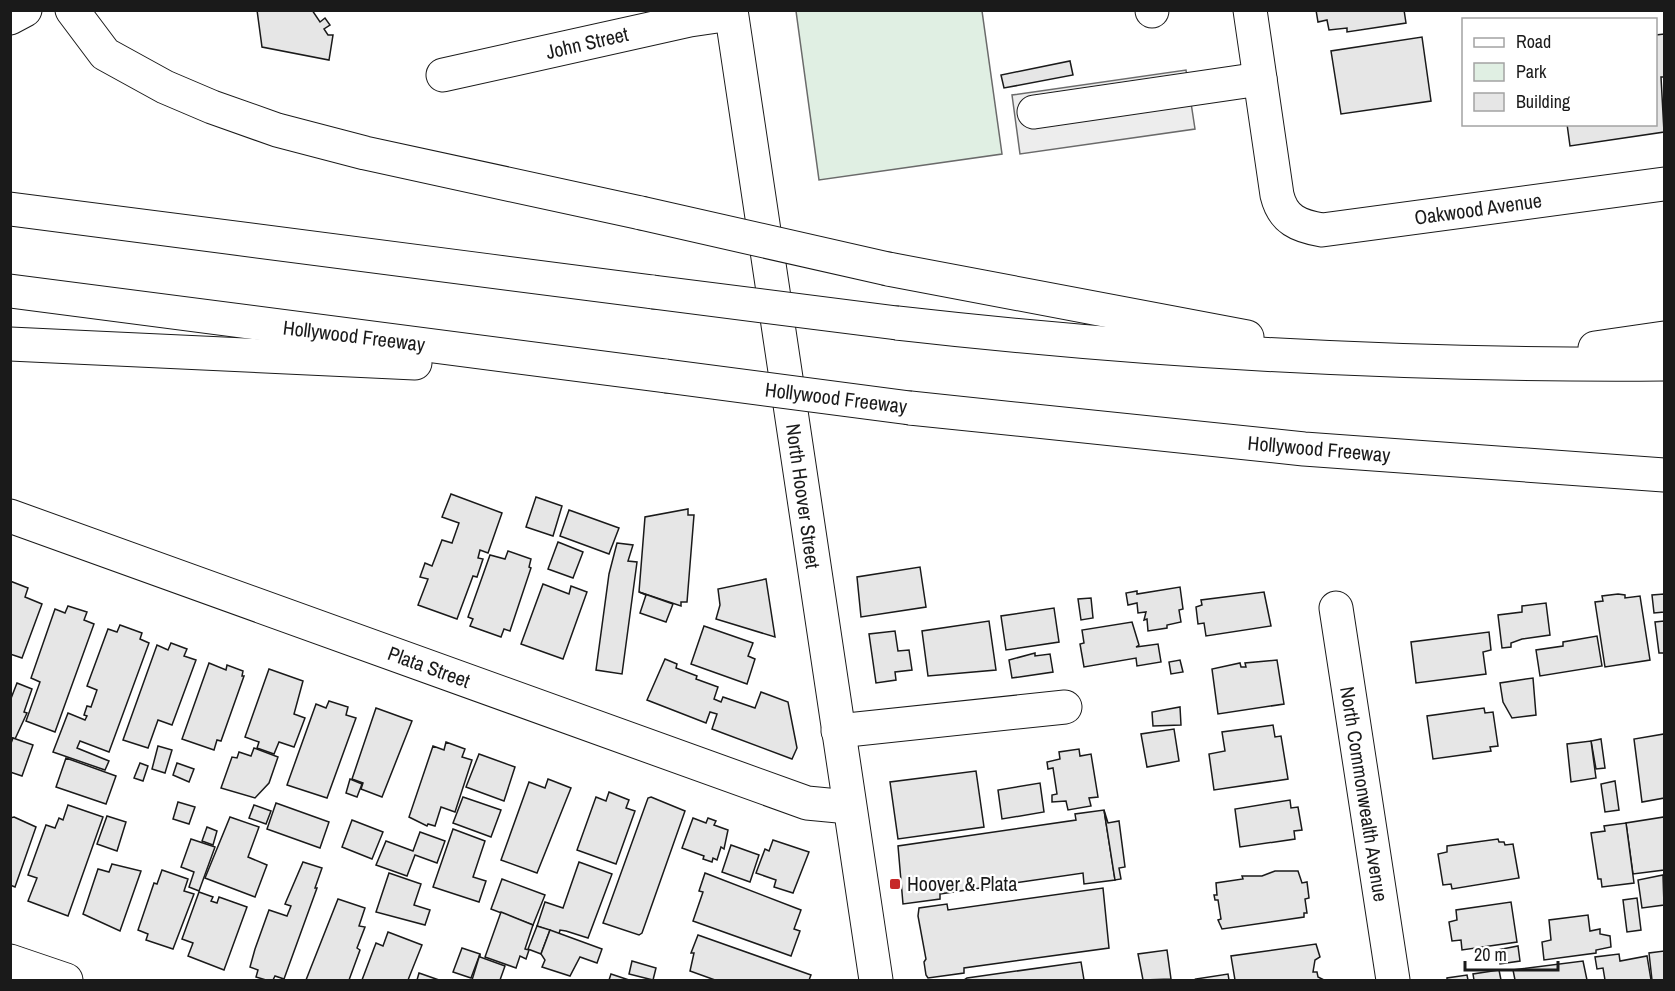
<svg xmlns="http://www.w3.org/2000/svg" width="1675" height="991" font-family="'Archivo Narrow',sans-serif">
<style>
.green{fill:#e0efe3;stroke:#6a6a6a;stroke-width:1.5}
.parking{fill:#ededed;stroke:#6a6a6a;stroke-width:1.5}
.building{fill:#e6e6e6;stroke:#1a1a1a;stroke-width:1.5}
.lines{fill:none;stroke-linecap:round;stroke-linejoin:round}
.minor-casing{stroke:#1a1a1a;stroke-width:35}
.major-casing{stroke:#1a1a1a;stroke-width:35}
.highway-casing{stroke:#1a1a1a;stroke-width:35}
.minor{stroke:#fff;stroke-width:33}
.major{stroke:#fff;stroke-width:33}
.highway{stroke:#fff;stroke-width:33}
.highway-bridge-casing{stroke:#1a1a1a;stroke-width:35;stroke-linecap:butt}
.highway-bridge{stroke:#fff;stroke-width:33}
.poi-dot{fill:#c62828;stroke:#fff;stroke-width:2}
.labels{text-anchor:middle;stroke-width:4.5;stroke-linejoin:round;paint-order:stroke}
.street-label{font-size:20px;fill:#1a1a1a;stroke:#fff}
.poi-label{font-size:20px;fill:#1a1a1a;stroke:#fff;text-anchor:start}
</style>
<rect width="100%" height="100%" fill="#fff"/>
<path class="green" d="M796,11H982L1002,154L819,180Z"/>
<path class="parking" d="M1186,70L1195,129L1020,154L1012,95Z"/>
<g class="building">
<path d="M257,10H312L320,22L325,18L330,25L324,29L328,35H333L329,60L262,47Z"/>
<path d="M1316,10H1404L1406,23L1347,32V28L1329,30L1327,20L1318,22Z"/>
<path d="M1664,34V77H1661L1664,132L1570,146L1567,124H1656V35Z"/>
<path d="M1422,37L1431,101L1341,114L1331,51Z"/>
<path d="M1070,61L1073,75L1004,88L1001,75Z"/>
<path d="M451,494L502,513L488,553L480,550L478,558L483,559L477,577L473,576L457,619L418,605L428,579L420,577L425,563L432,566L442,540L452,543L459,523L442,517Z"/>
<path d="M536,497L562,506L553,536L526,527Z"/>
<path d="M688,509V515H694L687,602H681V606L639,592L645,517Z"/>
<path d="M569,510L619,528L609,554L560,536Z"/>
<path d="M558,542L583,552L573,578L548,569Z"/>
<path d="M617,543L633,545L628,561L637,562L622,674L596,670L609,574Z"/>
<path d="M508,551L531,559L529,567L531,568L510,631L504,629L501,637L470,626L473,619L468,617L490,555L505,559Z"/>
<path d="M920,567L926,607L861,617L857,577Z"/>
<path d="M766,579L775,637L716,619L720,605L718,589Z"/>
<path d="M10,581L28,588L25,597L42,604L22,658L10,654Z"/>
<path d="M543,584L569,594L571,586L587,592L563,659L521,644Z"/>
<path d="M1180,587L1183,609L1179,610L1181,622L1167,625V628L1148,631L1147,619L1144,620L1146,612L1138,613L1137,603L1128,605L1126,593L1137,591V594Z"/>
<path d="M639,592L673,604L666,622L640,613L646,595Z"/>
<path d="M1264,592L1271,626L1206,636L1204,623L1198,624L1196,607L1202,605L1201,600Z"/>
<path d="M1618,594L1625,595V598L1640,596L1650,660L1605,667L1595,602L1603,601L1602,596Z"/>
<path d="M1664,594V612L1654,613L1652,595Z"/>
<path d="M1091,598L1093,618L1081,620L1078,599Z"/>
<path d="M1546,603L1550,635L1522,639L1511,643V647L1502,648L1498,615L1522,612V606Z"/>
<path d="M68,606L87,612L84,620L94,624L55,732L26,721L40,682L31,678L55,609L65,613Z"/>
<path d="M1054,608L1059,642L1006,650L1001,616Z"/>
<path d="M989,621L996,670L928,676L922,631Z"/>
<path d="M1664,621V653H1659L1655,622Z"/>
<path d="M1132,622L1139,645L1136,647L1158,644L1161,662L1137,666L1136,658L1084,667L1080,644L1084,643L1082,630Z"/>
<path d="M120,625L142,633L140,639L149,643L109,752L80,741L77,748L109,761L105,770L53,752L68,713L85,720L87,716L84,715L87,706L91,707L97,690L87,686L108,629L117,632Z"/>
<path d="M704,626L753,643L748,656L755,659L747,684L691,664Z"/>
<path d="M895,631L898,651L909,650L912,670L895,672L896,680L876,683L869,634Z"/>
<path d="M1489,632L1491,650L1483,652L1486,674L1416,683L1411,642Z"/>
<path d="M1597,636L1602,666L1540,676L1536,650L1563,646V642Z"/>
<path d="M171,643L187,649L184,656L196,660L172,725L158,720L148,748L123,740L157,645L168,650Z"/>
<path d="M1035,653V656L1050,654L1053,672L1012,678L1009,660Z"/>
<path d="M665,659L677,664L676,668L697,676L696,679L718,687L714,699L721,702L723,697L755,708L761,692L788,702L797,748L792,759L712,729L717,714L710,712L706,723L647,700Z"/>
<path d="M1180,660L1183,672L1171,674L1169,662Z"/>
<path d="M1277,660L1284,704L1218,714L1212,669L1240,663L1241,667H1246L1245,663Z"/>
<path d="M209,663L226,670L227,665L243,671L242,676H244L221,741L217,740L214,750L182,739Z"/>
<path d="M269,669L303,681L294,714L305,718L296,742L294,747L279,742L274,754L257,748L259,742L245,737Z"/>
<path d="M1533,678L1536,715L1512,718L1503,702L1500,683Z"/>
<path d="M17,683L32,689L24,712L27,713L15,739L10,737V701Z"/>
<path d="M329,701L348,707L346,715L356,718L327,798L287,785L316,704L326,708Z"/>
<path d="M1180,707L1181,725L1153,726L1152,712Z"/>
<path d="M376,708L412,721L382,797L361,789L363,783L352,779Z"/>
<path d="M1484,708L1485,713L1493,712L1498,746L1490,747L1491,751L1433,759L1427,716Z"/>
<path d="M1273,725L1275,737L1281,736L1288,779L1214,790L1209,754L1225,751L1222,732Z"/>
<path d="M1174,729L1179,761L1147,767L1141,734Z"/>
<path d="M1664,734V798L1642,802L1634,739Z"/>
<path d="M13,738L33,745L22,776L10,772V746Z"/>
<path d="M1601,739L1605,768L1596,769L1591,741Z"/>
<path d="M1591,741L1596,778L1571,782L1567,744Z"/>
<path d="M446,742L465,749L462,757L472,760L455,812L441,807L435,826L428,824L427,826L409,817L433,746L444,750Z"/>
<path d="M158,746L172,750L165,773L152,769Z"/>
<path d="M254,748L278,757L269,783L255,798L221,788L232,757L237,758L239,752L251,756Z"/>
<path d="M1079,749L1080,756L1091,754L1098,797L1089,798L1091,806L1068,810L1066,801L1052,802V795L1057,794L1053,768L1048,769L1047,762L1060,759L1059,752Z"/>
<path d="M479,754L515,767L504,801L466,787Z"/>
<path d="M66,758L116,776L106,804L56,787Z"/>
<path d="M140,763L148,766L143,781L134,778Z"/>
<path d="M177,763L194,769L189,782L173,775Z"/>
<path d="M976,771L984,827L898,839L890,782Z"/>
<path d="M350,779L362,784L357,797L346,793Z"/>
<path d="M548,779L571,788L537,873L501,860L529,782L545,788Z"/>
<path d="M1615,781L1619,810L1605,812L1601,784Z"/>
<path d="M1040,783L1044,812L1002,819L998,790Z"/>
<path d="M609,792L629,800L626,808L635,811L616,864L577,850L596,797L606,801Z"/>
<path d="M463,797L501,810L491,837L453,823Z"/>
<path d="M651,797L685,811L642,933L639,935L603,923L648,798Z"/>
<path d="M1290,800L1291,808L1298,807L1302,830L1294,831L1295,839L1240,847L1235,809Z"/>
<path d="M178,802L195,807L189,824L173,819Z"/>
<path d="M276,803L329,822L320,848L267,829Z"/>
<path d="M68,805L103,817L68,916L28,901L37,878L28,875L46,825L55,828L59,818L63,820Z"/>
<path d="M254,805L271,811L266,824L249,818Z"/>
<path d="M1104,810L1115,880L1084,884L1083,873L940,894V899L903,904L898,846L1076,820L1075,814Z"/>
<path d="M1104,810L1108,823L1119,821L1125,867L1119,868L1121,879L1115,880Z"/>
<path d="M107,816L126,822L117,851L97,844Z"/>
<path d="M14,817L36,827L15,887L10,885V818Z"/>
<path d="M230,817L259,827L248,857L267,865L255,897L205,878Z"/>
<path d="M1664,817V870L1633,874L1626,823Z"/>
<path d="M693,818L706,823L708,818L716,821L714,825L728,830L724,849L721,847L717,860L713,858L712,862L703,859L704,856L682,848Z"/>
<path d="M352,820L383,832L372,859L342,847Z"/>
<path d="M1626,823L1634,883L1602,887L1601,879H1598L1591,833L1605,831L1604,826Z"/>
<path d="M207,827L217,831L213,845L202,841Z"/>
<path d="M453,829L485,841L473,877L486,881L479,902L433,887Z"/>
<path d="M420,832L445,841L437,863L415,855L407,876L376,865L386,841L413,851Z"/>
<path d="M191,839L215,847L199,891L189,887L194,872L181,867Z"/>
<path d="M1498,839L1499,842H1504L1505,845L1513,844L1519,878L1452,889L1451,884L1443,885L1438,854L1447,852V846Z"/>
<path d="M773,840L809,852L793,893L774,887L776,880L756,873L765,849L769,851Z"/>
<path d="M731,845L759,855L750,882L722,872Z"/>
<path d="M303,862L322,868L315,888H317L284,979L275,976L273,980H266L256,977L258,970L250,967L255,949L269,910L287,916L291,906L285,904Z"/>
<path d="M579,862L612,874L588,938L566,931L560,930L559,934L537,926L545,902L563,908Z"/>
<path d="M112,864L141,871L120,931L83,914L98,869L109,872Z"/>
<path d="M162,870L188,879L184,891L194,894L173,949L146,940L148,934L138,930L154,883L157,884Z"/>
<path d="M1275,871H1298L1302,883L1307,882L1309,898L1305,899L1307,913H1304V917L1222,929L1218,920L1221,919L1218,900H1215L1214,895H1217L1216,883L1243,879L1242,876H1262Z"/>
<path d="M389,873L421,884L414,905L430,910L425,925L376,912Z"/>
<path d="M705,873L801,910L794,929L800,931L791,956L693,921L703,892L699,891Z"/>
<path d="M1663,875L1664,905L1642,908L1638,880Z"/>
<path d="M502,879L545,895L533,925L491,909Z"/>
<path d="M1103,888L1109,948L964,968V973L928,978L926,975L924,962L926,959L918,916L919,908L947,904L948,910Z"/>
<path d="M199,892L213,897L211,901L217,903L219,897L247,907L224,970L188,956L193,943L182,939Z"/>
<path d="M1637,898L1641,930L1627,932L1623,900Z"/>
<path d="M338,899L365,908L359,926L365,927L357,948L360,950L349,980H306Z"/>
<path d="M1511,902L1517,942L1462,950L1461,940L1452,941L1449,922L1457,920L1456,910Z"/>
<path d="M501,912L533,925L525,949L529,950L526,959L520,956L516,968L485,957Z"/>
<path d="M1588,915L1590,931L1600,929V934L1610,936L1611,947L1596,950V953L1544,960L1542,942L1551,940L1549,920Z"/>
<path d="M537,926L550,930L541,954L528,949Z"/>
<path d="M550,930L602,949L597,963L580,957L570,976L542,967L545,960L541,954Z"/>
<path d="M388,932L422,945L408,980H362L376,943L383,946Z"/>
<path d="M698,935L811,975L809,980H715L690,971L694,953H691Z"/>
<path d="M1316,944L1320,957L1315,960L1313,972H1317L1318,977L1324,980H1235L1231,956Z"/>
<path d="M1518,946L1520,961L1500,964L1497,950Z"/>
<path d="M462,948L480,954L471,978L453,972Z"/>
<path d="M1167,950L1171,979L1143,980L1138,954Z"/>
<path d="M1664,951V980H1652L1649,953Z"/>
<path d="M480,954V957L505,966L500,980H472Z"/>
<path d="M1619,954L1620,961L1647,956L1651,980H1605L1603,968L1597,969L1595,957Z"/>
<path d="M632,961L656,968L653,980L629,974Z"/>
<path d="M1583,961L1587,980H1515L1513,970Z"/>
<path d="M1081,962L1084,980H964L967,978Z"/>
<path d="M1499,970L1501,980H1474L1473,974Z"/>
<path d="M419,973L439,980H417Z"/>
<path d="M611,974L629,980H609Z"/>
<path d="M1228,974L1229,980H1197L1196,979Z"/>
<path d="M1467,975L1468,980H1447V978Z"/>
</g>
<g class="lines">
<g class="minor-casing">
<g id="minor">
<path d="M731,10L876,980"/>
<path d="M1152,10V11"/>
<path d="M1250,10L1277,195C1283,220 1299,226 1322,230L1664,184"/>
<path d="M443,75L690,20L731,14"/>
<path d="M1034,112L1260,79"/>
<path d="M10,516L807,803L849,807"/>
<path d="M1336,608L1393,980"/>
<path d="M838,731L1065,707"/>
<path d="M10,961L66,980"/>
</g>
</g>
<g class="major-casing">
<path id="major" d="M10,18L25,10"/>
</g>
<g class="highway-casing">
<g id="highway">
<path d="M72,10L105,54L165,87L212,107L277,130L365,153L641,213"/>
<path d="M10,209L653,292"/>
<path d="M888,269L1247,337"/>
<path d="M10,291L666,376"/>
<path d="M897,323C1152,352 1407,366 1664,364"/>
<path d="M10,344L415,363"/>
<path d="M1595,348L1664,338"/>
<path d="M910,408L1304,449L1664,475"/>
</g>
</g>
<use href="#minor" class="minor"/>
<use href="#major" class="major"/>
<use href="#highway" class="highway"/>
<g class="highway-bridge-casing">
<g id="highway-bridge">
<path d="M641,213L888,269"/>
<path d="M653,292L897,323"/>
<path d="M666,376L910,408"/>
</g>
</g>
<use href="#highway-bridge" class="highway-bridge"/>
</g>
<rect class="poi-dot" x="889" y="878" width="12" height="12" rx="3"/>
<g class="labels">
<g class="street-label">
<text transform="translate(587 43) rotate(-13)" y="7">John Street</text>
<text transform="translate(1478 209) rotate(-8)" y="7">Oakwood Avenue</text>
<text transform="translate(354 336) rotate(7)" y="7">Hollywood Freeway</text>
<text transform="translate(836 398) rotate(7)" y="7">Hollywood Freeway</text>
<text transform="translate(1319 449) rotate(5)" y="7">Hollywood Freeway</text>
<text transform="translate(803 496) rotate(82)" y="7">North Hoover Street</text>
<text transform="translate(429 667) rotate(20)" y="7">Plata Street</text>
<text transform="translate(1364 794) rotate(81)" y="7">North Commonwealth Avenue</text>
</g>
<g class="poi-label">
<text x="907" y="891">Hoover &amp; Plata</text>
</g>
</g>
<rect width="1675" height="991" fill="none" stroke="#1a1a1a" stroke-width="24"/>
<rect x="1462" y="18" width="195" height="108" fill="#ffffff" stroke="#a3a3a3" stroke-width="1.5"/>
<rect x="1474" y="38" width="30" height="9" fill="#ffffff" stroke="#a3a3a3" stroke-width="1.5"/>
<text x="1516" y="48" font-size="18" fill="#1a1a1a">Road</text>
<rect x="1474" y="63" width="30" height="18" fill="#e0efe3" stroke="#a3a3a3" stroke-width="1.5"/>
<text x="1516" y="78" font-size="18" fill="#1a1a1a">Park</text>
<rect x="1474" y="93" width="30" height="18" fill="#e6e6e6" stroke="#a3a3a3" stroke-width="1.5"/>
<text x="1516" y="108" font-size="18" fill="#1a1a1a">Building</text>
<path d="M1465 961v9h93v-9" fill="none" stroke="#1a1a1a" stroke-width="3"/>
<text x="1474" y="961" font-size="18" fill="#1a1a1a" stroke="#ffffff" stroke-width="4.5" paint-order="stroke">20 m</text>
</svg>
